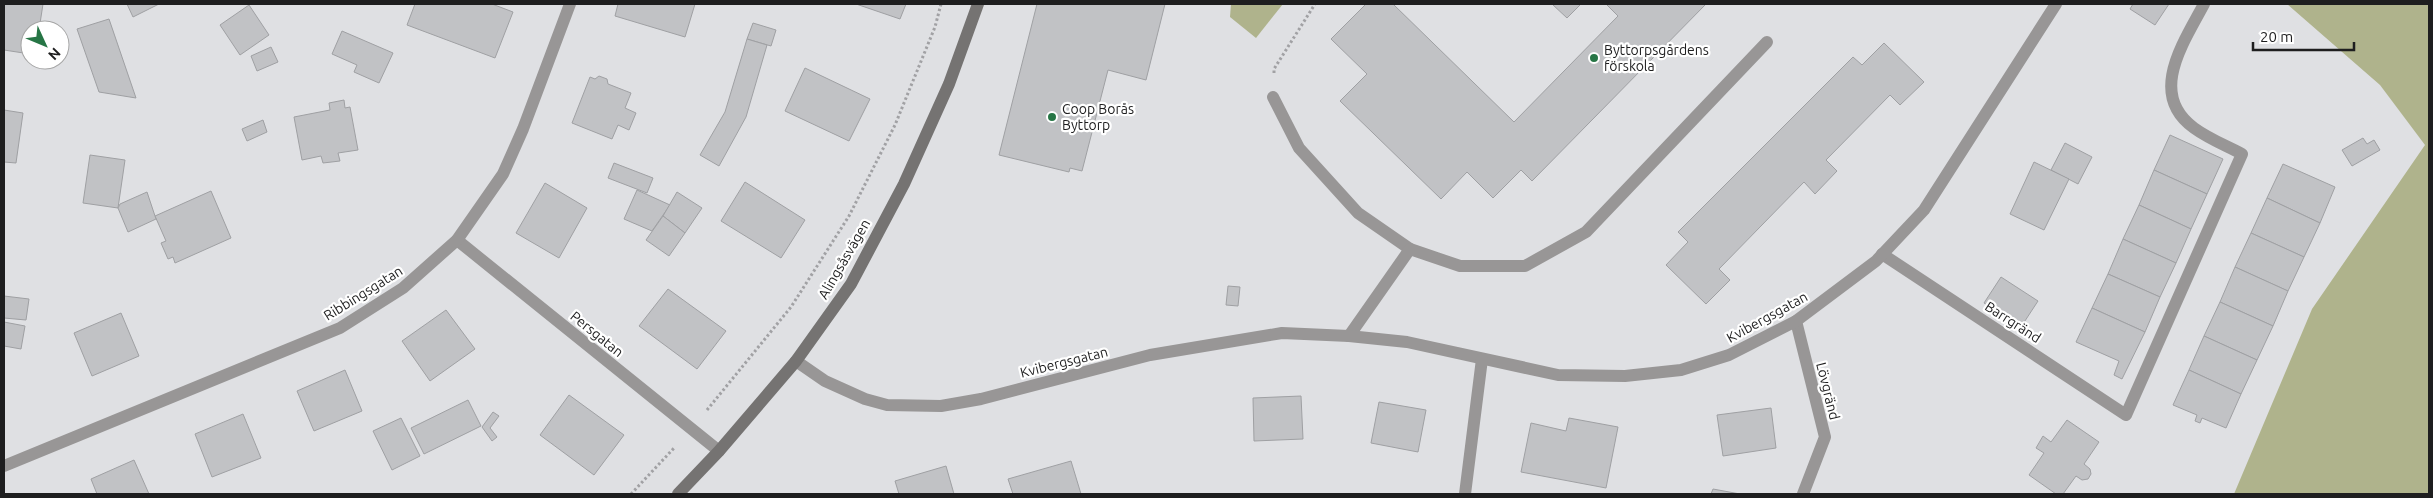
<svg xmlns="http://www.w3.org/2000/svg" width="2433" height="498" font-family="Ubuntu,sans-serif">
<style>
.forest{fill:#afb38c}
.building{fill:#c1c2c5;stroke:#9fa0a3}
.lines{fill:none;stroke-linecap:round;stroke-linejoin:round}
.path{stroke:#a1a1a4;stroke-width:3;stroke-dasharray:2.5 2.5;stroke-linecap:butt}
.street{stroke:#989696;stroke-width:12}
.secondary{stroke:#757372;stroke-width:12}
.poi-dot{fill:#267545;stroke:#fff;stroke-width:2}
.labels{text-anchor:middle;stroke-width:4.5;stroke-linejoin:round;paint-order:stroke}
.poi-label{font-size:14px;fill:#1e1e1f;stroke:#fff;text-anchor:start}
.street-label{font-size:14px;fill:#1e1e1f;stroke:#fff}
</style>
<rect width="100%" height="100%" fill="#dfe0e3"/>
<g class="forest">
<path d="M1231,4H1283L1256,38L1230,17Z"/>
<path d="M2287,4H2429V494H2234L2312,309L2425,145L2380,85Z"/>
</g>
<g class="building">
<path d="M4,4H43L39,30H30V54L4,50Z"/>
<path d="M127,4H159L133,17Z"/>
<path d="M415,4H492L513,12L495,58L407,25Z"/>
<path d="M618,4H695L685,37L615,16Z"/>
<path d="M856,4H906L900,19Z"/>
<path d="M1037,4H1165L1146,80L1108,70L1082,171L1070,168L1069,172L999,155Z"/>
<path d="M1366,4H1393L1514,122L1618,16L1606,4H1706L1532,181L1521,170L1493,198L1467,172L1441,199L1340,101L1367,74L1331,39Z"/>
<path d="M1552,4H1581L1567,18Z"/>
<path d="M2133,4H2169L2155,25L2130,9Z"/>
<path d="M249,5L269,35L240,55L220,25Z"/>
<path d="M109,19L136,98L99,92L77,29Z"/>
<path d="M753,23L776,30L771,46L747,39Z"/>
<path d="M342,31L393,53L379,83L354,72L357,65L332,54Z"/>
<path d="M747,39L767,45L746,117L719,166L700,155L725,112Z"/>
<path d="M1884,43L1924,82L1900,105L1890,95L1826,160L1837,171L1815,194L1804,182L1719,269L1730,280L1706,304L1666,265L1688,242L1678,232L1853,57L1862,65Z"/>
<path d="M271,47L278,62L257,71L251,56Z"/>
<path d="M805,68L870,99L849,141L785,111Z"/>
<path d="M599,76L607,79L608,84L631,93L625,108L636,113L629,130L618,125L612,139L572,123L590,77L595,79Z"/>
<path d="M344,100L345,108L350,107L358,150L338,153L340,161L323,163L321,156L302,160L294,117L330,110L329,103Z"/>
<path d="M4,110L23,113L16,163L4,162Z"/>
<path d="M263,120L267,132L247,141L242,129Z"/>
<path d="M2170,135L2223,159L2207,194L2154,170Z"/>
<path d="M2363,138L2367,144L2374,140L2380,150L2352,166L2342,150Z"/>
<path d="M2065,143L2092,157L2078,184L2051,170Z"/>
<path d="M90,155L125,160L118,208L83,203Z"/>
<path d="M2034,162L2069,179L2044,230L2010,214Z"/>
<path d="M614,163L653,178L647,193L608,178Z"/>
<path d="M2283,164L2335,187L2320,223L2267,198Z"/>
<path d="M2154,170L2207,194L2191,229L2139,205Z"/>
<path d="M745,182L805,220L781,258L721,221Z"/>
<path d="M545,183L587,208L559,258L516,233Z"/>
<path d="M637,190L670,205L652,231L624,219Z"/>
<path d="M211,191L231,238L175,263L173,257L168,259L161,243L166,241L155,216Z"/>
<path d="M147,192L156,219L128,232L118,208L120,204Z"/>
<path d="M677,192L702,208L685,233L663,216Z"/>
<path d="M2267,198L2320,223L2304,257L2251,233Z"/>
<path d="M2139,205L2191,229L2176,263L2123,239Z"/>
<path d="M663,216L685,233L669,256L646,240Z"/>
<path d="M2251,233L2304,257L2288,291L2235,267Z"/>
<path d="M2123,239L2176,263L2160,297L2108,274Z"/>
<path d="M2235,267L2288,291L2273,326L2220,302Z"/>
<path d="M2108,274L2160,297L2145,332L2092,308Z"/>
<path d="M2001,277L2038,301L2021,327L1984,303Z"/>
<path d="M1228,286L1240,287L1238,306L1226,305Z"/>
<path d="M668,289L726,331L697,369L639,326Z"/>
<path d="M4,296L29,299L26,320L4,318Z"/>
<path d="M2220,302L2273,326L2257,360L2204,336Z"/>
<path d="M2092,308L2145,332L2122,379L2114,375L2119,361L2076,342Z"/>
<path d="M446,310L475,349L430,381L402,341Z"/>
<path d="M121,313L139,356L92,376L74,333Z"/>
<path d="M4,322L25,326L21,349L4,346Z"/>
<path d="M2204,336L2257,360L2241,394L2189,370Z"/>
<path d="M345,370L362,411L314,431L297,391Z"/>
<path d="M2189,370L2241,394L2226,428L2202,418L2200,423L2195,421L2197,415L2173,405Z"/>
<path d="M569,395L624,435L594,475L540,435Z"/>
<path d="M1301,396L1303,439L1254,441L1253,398Z"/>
<path d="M468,400L481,426L424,454L411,428Z"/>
<path d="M1379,402L1426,410L1418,452L1371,443Z"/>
<path d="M1771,408L1776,448L1723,456L1717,415Z"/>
<path d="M493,412L499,416L490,428L497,437L492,441L482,427Z"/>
<path d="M243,414L261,458L212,477L195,434Z"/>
<path d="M401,418L420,456L392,470L373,431Z"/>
<path d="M1569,418L1618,427L1606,488L1521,472L1531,423L1566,431Z"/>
<path d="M2067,420L2099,442L2084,464L2090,469L2091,474L2088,479L2082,480L2076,476L2063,494H2056L2029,475L2044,453L2036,448L2043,436L2051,442Z"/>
<path d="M134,460L149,494H97L91,479Z"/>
<path d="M1071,461L1081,494H1013L1008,479Z"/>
<path d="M946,466L954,494H899L895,481Z"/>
<path d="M1713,489L1740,494H1711Z"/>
</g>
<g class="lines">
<g class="path">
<path d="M1274,73V69L1315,4"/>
<path d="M707,410L791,307L849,216L895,125L935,27L941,4"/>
<path d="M631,494L675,447"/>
</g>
<g class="street">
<path d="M1273,97L1299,148L1358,213L1410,249"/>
<path d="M457,240L719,451"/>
<path d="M1882,254L2126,415L2242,154C2227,146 2209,139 2194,128C2147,94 2184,42 2204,4"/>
<path d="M1796,321L1825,437L1803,494"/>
<path d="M1349,336L1410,249L1460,266H1525L1586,232L1767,42"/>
<path d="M796,361L825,381L865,399L887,405L941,406L981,399L1150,355L1282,333L1349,336L1407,342L1558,375L1625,376L1681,370L1729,355L1796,321L1876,261L1924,210L2056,4"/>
<path d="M4,466L340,328L403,288L457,240L503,174L523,129L570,4"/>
<path d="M1465,494L1482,359"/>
</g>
<path class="secondary" d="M678,494L719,451L796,361L851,284L904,184L949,84L978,4"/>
</g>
<g class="poi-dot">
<circle cx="1594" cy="58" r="5"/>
<circle cx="1052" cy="117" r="5"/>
</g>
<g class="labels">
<g class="poi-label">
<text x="1604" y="55">Byttorpsgårdens<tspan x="1604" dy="16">förskola</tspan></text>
<text x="1062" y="114">Coop Borås<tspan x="1062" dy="16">Byttorp</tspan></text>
</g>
<g class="street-label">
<text transform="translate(844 259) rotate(-60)" y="5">Alingsåsvägen</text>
<text transform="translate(363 293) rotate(-32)" y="5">Ribbingsgatan</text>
<text transform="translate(1767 317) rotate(-29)" y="5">Kvibergsgatan</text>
<text transform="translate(2013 322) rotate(33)" y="5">Barrgränd</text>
<text transform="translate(597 334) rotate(39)" y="5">Persgatan</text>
<text transform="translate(1064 362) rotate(-14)" y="5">Kvibergsgatan</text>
<text transform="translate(1828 391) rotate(76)" y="5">Lövgränd</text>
</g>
</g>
<rect width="2433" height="498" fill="none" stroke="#1e1e1f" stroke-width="10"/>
<g transform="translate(45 45) rotate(134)"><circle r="24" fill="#ffffff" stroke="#a5a5a5"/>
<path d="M0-4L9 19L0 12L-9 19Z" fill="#267545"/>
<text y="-8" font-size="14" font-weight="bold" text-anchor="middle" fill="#1e1e1f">N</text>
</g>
<path d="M2253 42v8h101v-8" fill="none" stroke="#1e1e1f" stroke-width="2.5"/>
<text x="2260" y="42" font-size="15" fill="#1e1e1f" stroke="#ffffff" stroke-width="4" paint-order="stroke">20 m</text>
</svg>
